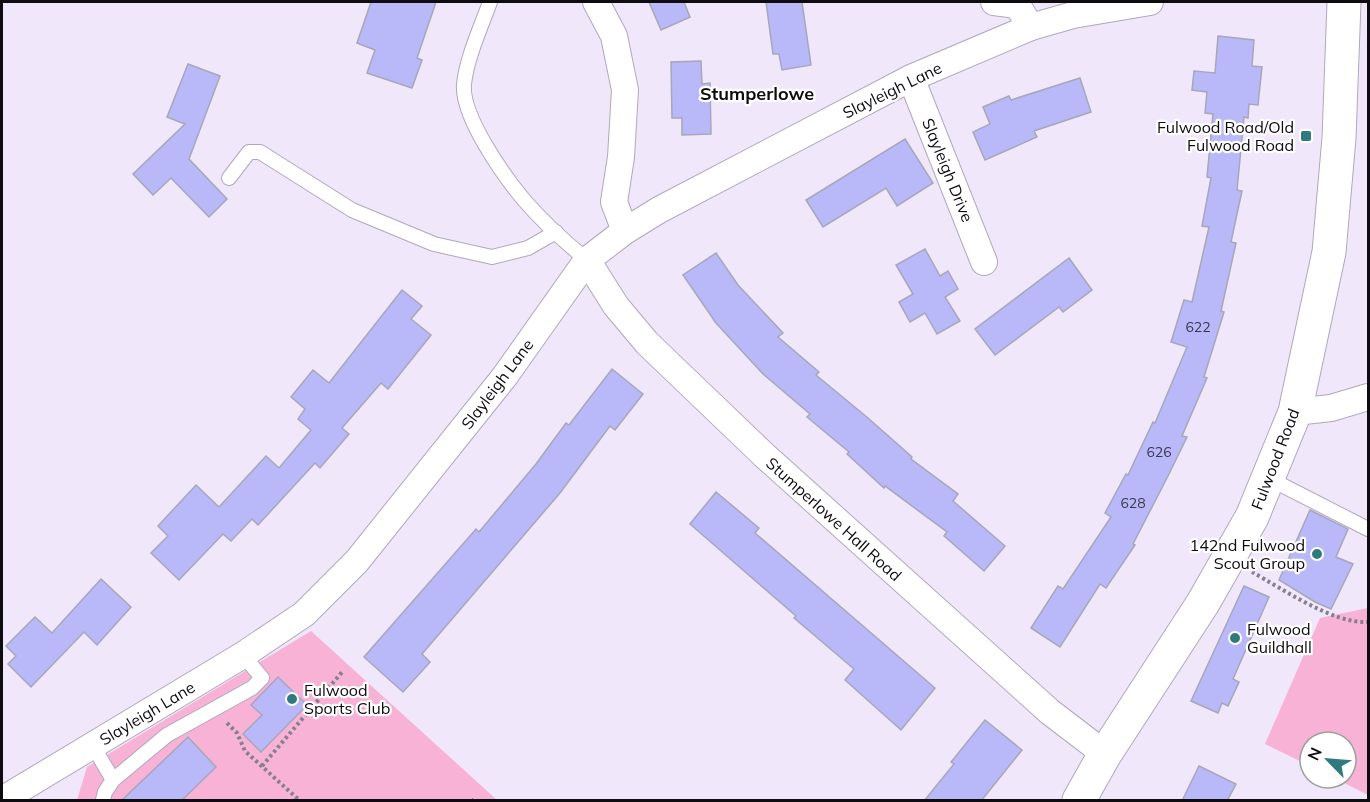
<svg xmlns="http://www.w3.org/2000/svg" width="1370" height="802" font-family="Mulish,sans-serif">
<style>
.green{fill:#f7b2d6}
.building{fill:#b9b8f8;stroke:#a6a7ba;stroke-width:1.5}
.lines{fill:none;stroke-linecap:round;stroke-linejoin:round}
.service-casing{stroke:#b0a8ba;stroke-width:16}
.minor-casing{stroke:#b0a8ba;stroke-width:28}
.tertiary-casing{stroke:#b0a8ba;stroke-width:35}
.path{stroke:#86808e;stroke-width:4;stroke-dasharray:3 3;stroke-linecap:butt}
.service{stroke:#fff;stroke-width:14}
.minor{stroke:#fff;stroke-width:26}
.tertiary{stroke:#fff;stroke-width:33}
.poi-dot{fill:#30797f;stroke:#fff;stroke-width:2}
.labels{text-anchor:middle;stroke-width:4.5;stroke-linejoin:round;paint-order:stroke}
.number-label{font-size:14px;fill:#39364b}
.street-label{font-size:16px;fill:#0e0b11;stroke:#fff}
.poi-label{font-size:16px;fill:#0e0b11;stroke:#fff;text-anchor:end}
.neighbourhood-label{font-size:18px;font-weight:bold;fill:#0e0b11;stroke:#fff}
</style>
<rect width="100%" height="100%" fill="#f0e7fb"/>
<g class="green">
<path d="M1368,608V795L1334,778H1346V742H1310V766L1265,744L1320,618Z"/>
<path d="M311,631L497,800H77L87,767Z"/>
</g>
<g class="building">
<path d="M371,2H436L417,58L422,60L412,88L367,73L375,50L357,43Z"/>
<path d="M649,2H684L690,17L661,30Z"/>
<path d="M766,2H802L811,65L782,70L779,54H773Z"/>
<path d="M1218,36L1254,40L1252,66L1262,67L1258,105L1249,104L1248,118L1244,117L1237,190L1242,191L1231,242L1236,243L1221,311L1224,312L1204,377L1207,378L1182,436L1187,437L1168,476L1133,544L1135,545L1106,588L1100,584L1060,647L1031,628L1058,586L1063,589L1111,517L1105,513L1126,474L1128,475L1153,422L1155,423L1187,347L1171,342L1184,300L1192,302L1209,227L1202,226L1211,178L1207,177L1213,114L1205,113L1207,92L1192,90L1194,71L1215,73Z"/>
<path d="M701,61L702,84L710,83L711,134L682,135V118H672L671,62Z"/>
<path d="M188,64L220,76L189,159L227,199L209,217L171,178L153,195L133,174L185,124L167,117Z"/>
<path d="M1080,78L1091,112L1034,131L1037,137L985,160L973,132L990,124L983,107L1009,96L1011,100Z"/>
<path d="M905,139L933,183L897,206L886,188L823,227L806,200Z"/>
<path d="M925,249L940,276L948,271L958,289L945,297L960,321L937,334L925,313L910,322L899,302L913,294L896,265Z"/>
<path d="M716,253L738,285L783,333L778,337L819,372L816,375L868,418L912,457L911,459L958,494L953,501L1005,546L984,571L944,536L947,532L885,486L884,488L847,454L849,452L807,417L810,414L763,374L716,323L683,275Z"/>
<path d="M1069,258L1092,290L1063,312L1059,307L995,355L975,329Z"/>
<path d="M402,290L422,306L411,319L431,335L388,389L381,383L342,428L349,434L320,468L315,463L258,525L252,519L231,541L223,534L179,580L151,553L168,536L158,526L196,485L219,507L266,456L279,468L311,430L298,419L305,409L291,397L313,370L329,383Z"/>
<path d="M612,369L643,394L615,430L610,426L560,493L422,654L430,662L403,692L364,657L476,529L479,532L536,464L566,423L569,425Z"/>
<path d="M716,492L759,528L755,533L935,688L901,730L845,680L854,669L794,618L796,616L690,524Z"/>
<path d="M1310,510L1348,529L1336,557L1353,564L1331,609L1315,602L1279,580Z"/>
<path d="M101,579L131,607L97,645L84,632L31,687L8,664L16,656L6,646L35,617L52,633Z"/>
<path d="M1244,586L1269,597L1233,679L1239,682L1228,706L1222,703L1218,713L1191,701Z"/>
<path d="M278,677L307,705L261,752L243,734L262,715L251,705Z"/>
<path d="M985,720L1022,750L981,801H924L954,764L951,762Z"/>
<path d="M188,737L216,767L181,801H121Z"/>
<path d="M1199,766L1236,784L1227,801H1182Z"/>
</g>
<g class="lines">
<g class="service-casing">
<g id="service">
<path d="M490,2C481,27 467,57 464,84C461,116 504,176 524,200C543,222 565,242 587,260"/>
<path d="M229,178L249,152H260L352,210L434,244L492,257L528,248L556,232"/>
<path d="M1268,478L1368,529"/>
<path d="M93,746L113,780"/>
<path d="M103,800L105,792L113,780L167,735L252,688L262,678L243,655"/>
</g>
</g>
<g class="minor-casing">
<g id="minor">
<path d="M596,2L614,36L625,90L621,157L614,202L625,231"/>
<path d="M994,2L1017,5L1031,27"/>
<path d="M911,78L984,262"/>
<path d="M587,260L616,306L647,343L765,456L1050,712L1105,754"/>
<path d="M1295,412L1331,408L1368,397"/>
<path d="M2,800L243,655L304,614L357,561L505,376L587,260L625,231L659,210L911,78L1031,27L1073,15L1150,2"/>
</g>
</g>
<g class="tertiary-casing">
<path id="tertiary" d="M1079,800L1105,754L1203,603L1252,517L1295,412L1329,252L1339,138L1344,2"/>
</g>
<g class="path">
<path d="M1252,572C1283,589 1333,624 1368,622"/>
<path d="M227,723L237,733L245,751L299,800"/>
<path d="M262,766L343,671"/>
<path d="M472,800H473"/>
</g>
<use href="#service" class="service"/>
<use href="#minor" class="minor"/>
<use href="#tertiary" class="tertiary"/>
</g>
<g class="poi-dot">
<rect x="1300" y="130" width="12" height="12" rx="3"/>
<circle cx="1317" cy="554" r="6"/>
<circle cx="1235" cy="638" r="6"/>
<circle cx="292" cy="699" r="6"/>
</g>
<g class="labels">
<g class="number-label">
<text x="1198" y="332">622</text>
<text x="1159" y="457">626</text>
<text x="1133" y="508">628</text>
</g>
<g class="street-label">
<text transform="translate(892 90) rotate(-26)" y="6">Slayleigh Lane</text>
<text transform="translate(948 170) rotate(68)" y="6">Slayleigh Drive</text>
<text transform="translate(497 384) rotate(-53)" y="6">Slayleigh Lane</text>
<text transform="translate(1275 459) rotate(-69)" y="6">Fulwood Road</text>
<text transform="translate(834 519) rotate(42)" y="6">Stumperlowe Hall Road</text>
<text transform="translate(147 713) rotate(-31)" y="6">Slayleigh Lane</text>
</g>
<g class="poi-label">
<text x="1294" y="133">Fulwood Road/Old<tspan x="1294" dy="18">Fulwood Road</tspan></text>
<text x="1305" y="551">142nd Fulwood<tspan x="1305" dy="18">Scout Group</tspan></text>
<text x="1247" y="635" text-anchor="start">Fulwood<tspan x="1247" dy="18">Guildhall</tspan></text>
<text x="304" y="696" text-anchor="start">Fulwood<tspan x="304" dy="18">Sports Club</tspan></text>
</g>
<g class="neighbourhood-label">
<text x="757" y="100">Stumperlowe</text>
</g>
</g>
<rect width="1370" height="802" fill="none" stroke="#0e0b11" stroke-width="6"/>
<g transform="translate(1328 760) rotate(295)"><circle r="28" fill="#ffffff" stroke="#9f9da0" stroke-width="1.5"/>
<path d="M0-4.5L10 22L0 15L-10 22Z" fill="#30797f"/>
<text y="-9" font-size="16" font-weight="bold" text-anchor="middle" fill="#0e0b11">N</text>
</g>
</svg>
